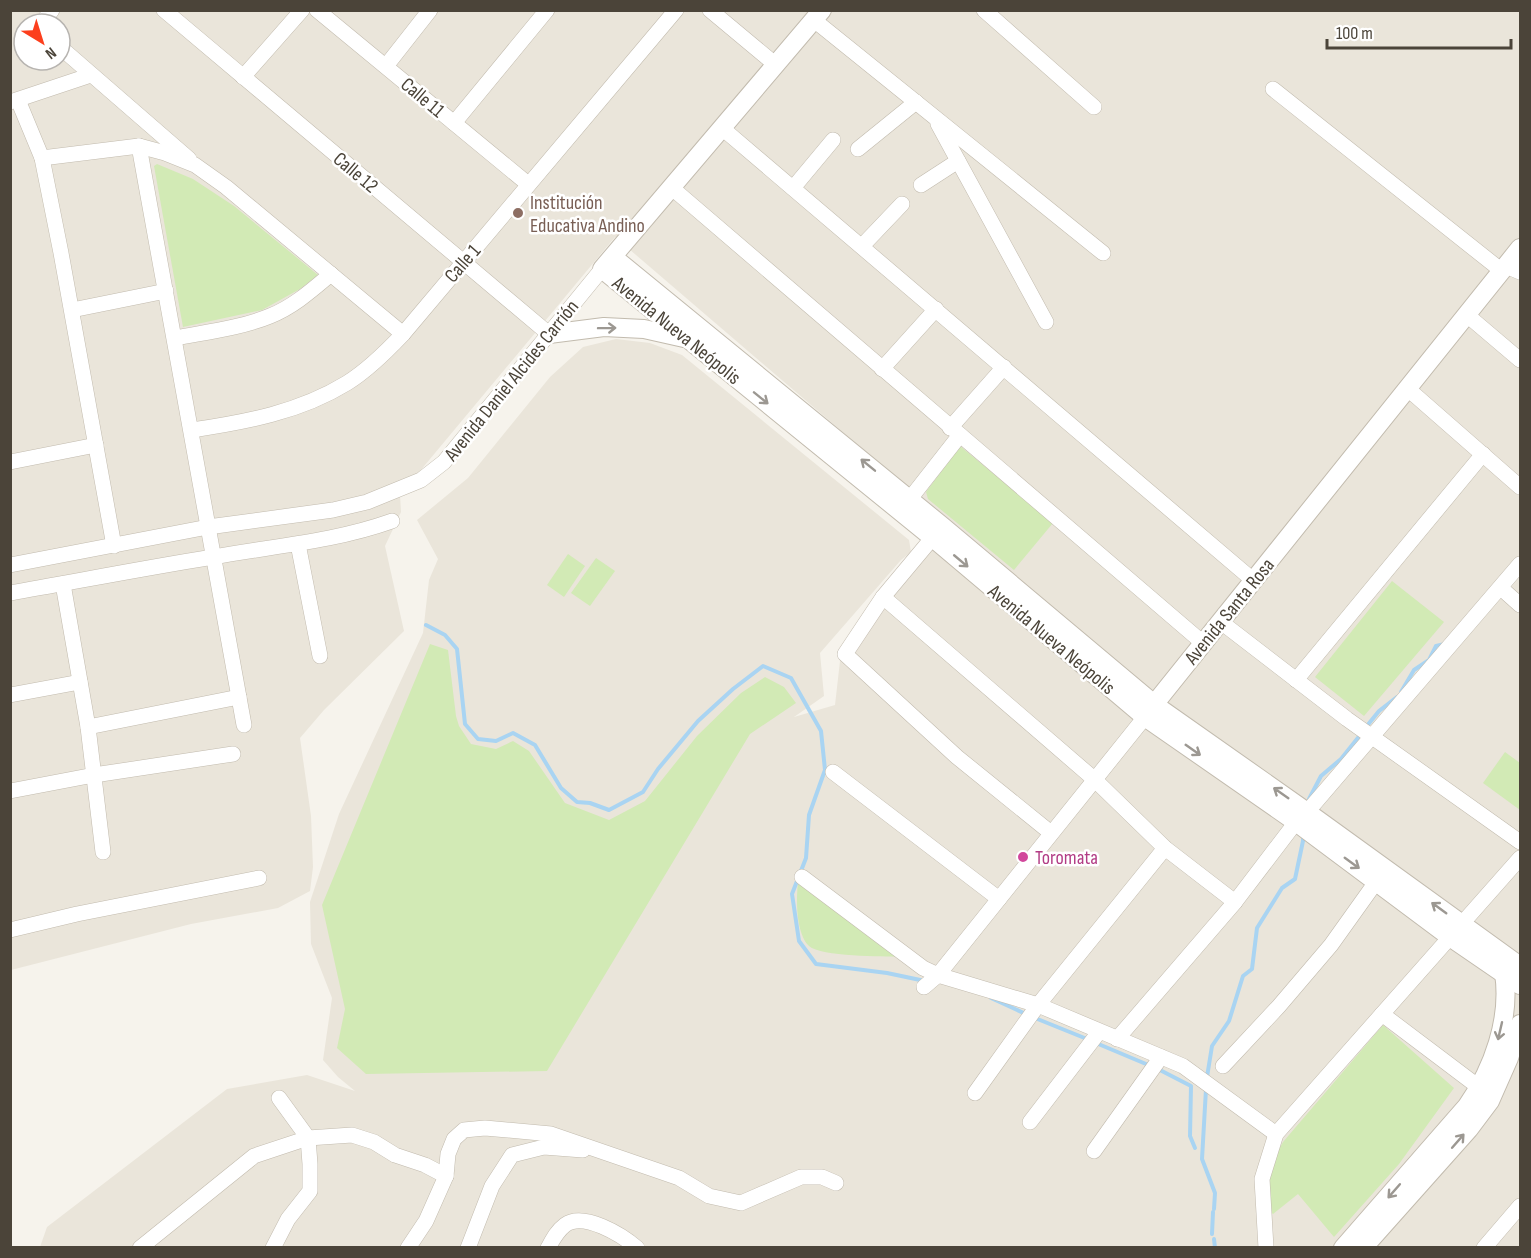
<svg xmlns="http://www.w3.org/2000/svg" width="1531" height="1258" font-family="'Sofia Sans Condensed',sans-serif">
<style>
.residential{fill:#eae5da;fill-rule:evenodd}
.green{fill:#d2eab5}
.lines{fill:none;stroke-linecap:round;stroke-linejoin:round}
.stream{stroke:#a9d4f2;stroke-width:4}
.minor-casing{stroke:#c2bbae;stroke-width:16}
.tertiary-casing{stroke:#c2bbae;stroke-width:20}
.minor{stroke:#fff;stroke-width:15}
.tertiary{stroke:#fff;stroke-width:18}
.oneway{stroke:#9c9892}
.education-dot{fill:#8d6e63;stroke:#fff;stroke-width:2}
.hotel-dot{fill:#d1479c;stroke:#fff;stroke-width:2}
.labels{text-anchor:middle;stroke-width:5;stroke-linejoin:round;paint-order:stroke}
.street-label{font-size:20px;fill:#4b4439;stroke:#fff}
.education-label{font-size:20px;fill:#785e54;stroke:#fff;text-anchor:start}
.hotel-label{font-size:20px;fill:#b23c85;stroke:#fff;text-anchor:start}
</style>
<rect width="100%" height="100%" fill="#f6f3ec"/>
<path class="residential" d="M10,11H1520V1247H40L47,1227L227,1089L307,1075L355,1091L338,1077L323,1060L332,998L311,944L310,902L339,814L423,633L429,580L438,559L417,520L468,478L550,377L583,347L616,339L650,343L682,355L909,540L911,552L901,560L820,653L824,696L794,717L835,705L840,661L950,524L615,237L400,495L401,512L385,546L404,631L324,710L300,738L311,816L313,867L310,891L278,908L191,924L11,970ZM24,24H60V60H24Z"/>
<g class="green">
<path d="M157,164L193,179L234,206L318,275L300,289L262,310L183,327L154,166Z"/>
<path d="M960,446L1053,523L1014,570L928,499L926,492Z"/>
<path d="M568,554L585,566L564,597L547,585Z"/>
<path d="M596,558L615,571L590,606L571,593Z"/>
<path d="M1392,581L1444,622L1364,716L1315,677Z"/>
<path d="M430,644L448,650L456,716L459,726L471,744L496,749L513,741L529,751L565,803L609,820L645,801L697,736L741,693L765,677L784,687L796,703L750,734L547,1071L366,1074L337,1048L345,1009L322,905Z"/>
<path d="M1505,752L1520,763V810L1483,783Z"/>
<path d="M798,883L901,957C883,956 821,957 809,946C796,934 796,899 798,883Z"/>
<path d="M1383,1025L1454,1088L1399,1164L1334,1237L1298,1194L1273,1214L1262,1205L1266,1172L1283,1142Z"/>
</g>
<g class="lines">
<g class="stream">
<path d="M426,625L445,635L457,649L465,724L478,739L496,741L513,733L535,745L561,788L577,802L590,803L609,810L643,792L658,769L698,721L733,689L763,666L791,678L821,731L825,770L809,815L806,858L792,894L799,941L816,964L887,973L925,981"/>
<path d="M1401,692L1414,670L1429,660L1436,646L1445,644"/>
<path d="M1366,727L1379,711L1397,697"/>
<path d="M1309,799L1321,776L1341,759L1361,734"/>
<path d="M991,998L1028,1015"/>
<path d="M1035,1018L1087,1039"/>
<path d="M1096,1043L1146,1064"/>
<path d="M1156,1068L1191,1086L1190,1136L1195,1148"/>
<path d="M1207,1077L1212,1046L1229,1021L1243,976L1252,969L1257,928L1282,888L1295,879L1303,841V835"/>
<path d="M1206,1089L1202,1159L1215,1193L1214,1209"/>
<path d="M1212,1234L1213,1212"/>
<path d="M1214,1239L1215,1248"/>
</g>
<g class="minor-casing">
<g id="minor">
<path d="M164,10L549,334"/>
<path d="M317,10L528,184"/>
<path d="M710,10L776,65"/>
<path d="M984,10L1094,107"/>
<path d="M814,20L1103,253"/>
<path d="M41,24L52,10"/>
<path d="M60,47L189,159"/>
<path d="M386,66L430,10"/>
<path d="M243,77L302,10"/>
<path d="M1273,89L1502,271"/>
<path d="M18,100L42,158L61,253L114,546"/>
<path d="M10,102L91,75"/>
<path d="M454,123L547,10"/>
<path d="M938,124L1046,322"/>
<path d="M722,128L1254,581"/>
<path d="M139,146L244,725"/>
<path d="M858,149L916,102"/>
<path d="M42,158L139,146L165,153L195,165L226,187L403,334"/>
<path d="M921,185L958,161"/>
<path d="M672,188L1203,643"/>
<path d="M793,188L833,140"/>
<path d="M862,246L902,204"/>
<path d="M1506,266L1520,272"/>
<path d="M72,310L166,291"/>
<path d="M1467,315L1520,360"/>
<path d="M175,338C206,332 241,328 270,316C293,307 312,290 331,274"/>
<path d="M882,369L936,309"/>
<path d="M1408,389L1520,487"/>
<path d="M950,428L1004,367"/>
<path d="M192,430C246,422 300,412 347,383C368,370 386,352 403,334L676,10"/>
<path d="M10,462L96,445"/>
<path d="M902,509L960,435"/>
<path d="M939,530L883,597L845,654L957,757L1051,833"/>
<path d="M298,544L320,656"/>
<path d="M10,565L208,527L333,510L367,502L421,480L444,462L602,269"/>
<path d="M63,584L88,727L103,852"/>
<path d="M1501,588L1520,605"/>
<path d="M10,593C78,581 145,568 213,557C273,546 333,542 392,521"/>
<path d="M883,597L1094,779L1165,848L1235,902"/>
<path d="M1221,622L1347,719L1520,842"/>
<path d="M1296,680L1483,454"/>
<path d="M10,695L80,682"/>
<path d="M88,727L239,697"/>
<path d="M833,772L999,899"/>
<path d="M10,791L94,775L233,754"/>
<path d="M1307,812L1520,564"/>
<path d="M802,877L923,968L938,975L1038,1005L1183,1066L1276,1134"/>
<path d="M10,930L77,914L259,878"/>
<path d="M924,987L938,975L1145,717"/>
<path d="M1382,1014L1480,1088"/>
<path d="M1117,1039L1235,902L1296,822"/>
<path d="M1223,1066L1279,1006L1331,945L1376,882"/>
<path d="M975,1093L1038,1005L1165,848"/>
<path d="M1030,1122L1099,1032"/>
<path d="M1094,1151L1161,1057"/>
<path d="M140,1248L254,1156L308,1138L352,1135L374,1142L395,1155L425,1165L446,1176"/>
<path d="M273,1248L288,1219L310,1191V1164L308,1138L279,1098"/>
<path d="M408,1248L426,1221L446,1176L448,1154L454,1139L464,1130L485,1128L551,1134L679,1178L709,1196L741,1203L801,1177H822L836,1183"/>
<path d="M468,1248L492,1186L512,1155L544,1147L583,1150"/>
<path d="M548,1248C553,1239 557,1231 565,1225C583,1211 622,1235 637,1248"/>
<path d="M1266,1248L1262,1179L1276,1134L1520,858"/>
<path d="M1484,1248L1520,1206"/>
</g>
</g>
<g class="tertiary-casing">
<g id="tertiary">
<path d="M822,10L602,269L933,538L1145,717L1296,822L1450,937L1520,985"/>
<path d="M613,257L942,526L1155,705L1307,812L1520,966"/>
<path d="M549,334L604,327L644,329L684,338"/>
<path d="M1148,712L1520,248"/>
<path d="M1343,1248L1467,1106C1493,1069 1511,1019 1504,973"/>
<path d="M1363,1248L1469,1129L1490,1101L1509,1058L1520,1024"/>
</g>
</g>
<use href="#minor" class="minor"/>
<use href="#tertiary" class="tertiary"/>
</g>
<defs><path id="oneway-shaft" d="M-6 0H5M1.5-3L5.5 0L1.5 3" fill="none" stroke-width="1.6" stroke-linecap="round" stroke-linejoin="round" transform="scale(1.5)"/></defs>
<g class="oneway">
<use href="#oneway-shaft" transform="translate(607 328) rotate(-1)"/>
<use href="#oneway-shaft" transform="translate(761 398) rotate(39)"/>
<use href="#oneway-shaft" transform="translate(868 465) rotate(-141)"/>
<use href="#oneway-shaft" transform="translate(961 561) rotate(40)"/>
<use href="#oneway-shaft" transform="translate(1193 750) rotate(35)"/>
<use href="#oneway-shaft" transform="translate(1281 793) rotate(-145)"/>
<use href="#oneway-shaft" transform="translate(1352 863) rotate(36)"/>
<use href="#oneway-shaft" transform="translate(1439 908) rotate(-144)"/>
<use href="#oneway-shaft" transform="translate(1500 1031) rotate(103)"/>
<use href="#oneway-shaft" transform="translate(1458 1141) rotate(-49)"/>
<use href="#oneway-shaft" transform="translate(1394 1191) rotate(131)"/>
</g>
<circle class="education-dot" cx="518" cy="213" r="6"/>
<circle class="hotel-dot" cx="1023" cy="857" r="6"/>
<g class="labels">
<g class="street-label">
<text transform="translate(423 97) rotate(40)" y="7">Calle 11</text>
<text transform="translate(356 172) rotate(40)" y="7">Calle 12</text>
<text transform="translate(462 263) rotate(-49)" y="7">Calle 1</text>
<text transform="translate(677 330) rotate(39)" y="7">Avenida Nueva Neópolis</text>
<text transform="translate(511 380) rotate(-51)" y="7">Avenida Daniel Alcides Carrión</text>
<text transform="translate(1229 611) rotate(-51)" y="7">Avenida Santa Rosa</text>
<text transform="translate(1052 639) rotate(40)" y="7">Avenida Nueva Neópolis</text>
</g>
<g class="education-label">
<text x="530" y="209">Institución<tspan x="530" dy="23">Educativa Andino</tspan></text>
</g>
<g class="hotel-label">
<text x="1035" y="864">Toromata</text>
</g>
</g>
<rect width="1531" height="1258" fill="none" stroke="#4b4439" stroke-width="24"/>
<g transform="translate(42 42) rotate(142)"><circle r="28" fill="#ffffff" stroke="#b7b4b0" stroke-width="1.5"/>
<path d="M0-4.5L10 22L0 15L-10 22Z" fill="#fc3f1d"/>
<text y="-9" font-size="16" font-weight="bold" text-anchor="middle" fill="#4b4439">N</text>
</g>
<path d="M1327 39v9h184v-9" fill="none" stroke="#4b4439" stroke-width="3"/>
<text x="1336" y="39" font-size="18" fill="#4b4439" stroke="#ffffff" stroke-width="4.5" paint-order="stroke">100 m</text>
</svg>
